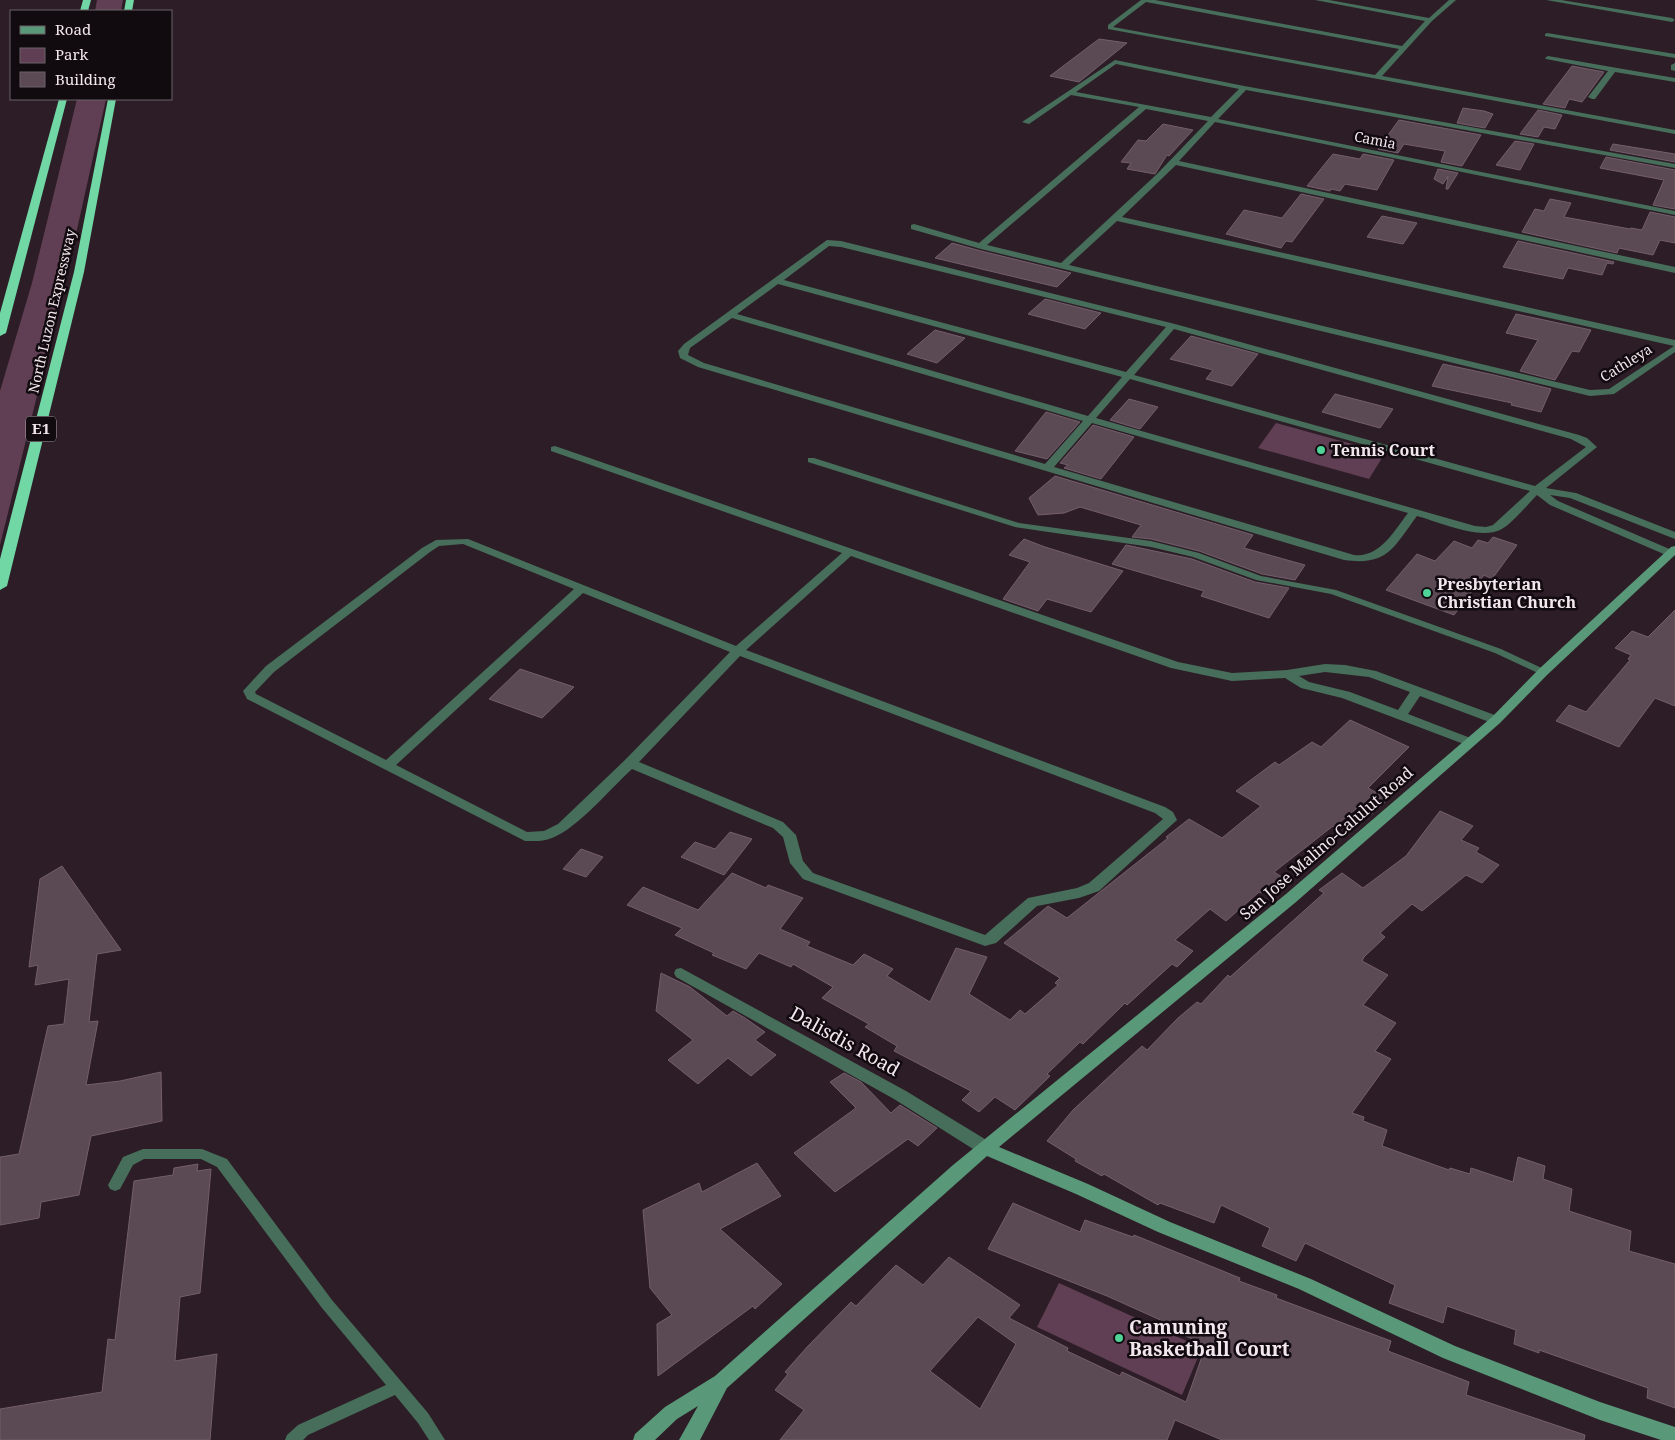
<svg xmlns="http://www.w3.org/2000/svg" width="1675" height="1440" font-family="'Noto Serif',serif">
<style>
.green{fill:#603f54}
.building{fill:#5b4954;stroke:#735f6b;fill-rule:evenodd}
.lines{fill:none;stroke-linecap:round;stroke-linejoin:round}
.lane{fill:#476e5a;fill-rule:evenodd}
.street{fill:#476e5a;fill-rule:evenodd}
.secondary{fill:#599878;fill-rule:evenodd}
.highway{fill:#70d7a5;fill-rule:evenodd}
.poi-dot{fill:#4fd399;stroke:#110a0e;stroke-width:2}
.labels{text-anchor:middle;stroke-width:5;stroke-linejoin:round;paint-order:stroke}
.far-street-label{font-size:14px;fill:#f3e7ee;stroke:#110a0e}
.shield{fill:#110a0e;stroke:#afa5ab;stroke-width:1}
.shield-label{font-size:15px;font-weight:bold;fill:#f3e7ee}
.poi-label{font-size:16px;font-weight:bold;fill:#f3e7ee;stroke:#110a0e;text-anchor:start}
.street-label{font-size:16px;fill:#f3e7ee;stroke:#110a0e}
.near-street-label{font-size:19px;fill:#f3e7ee;stroke:#110a0e}
.near-poi-label{font-size:19px;font-weight:bold;fill:#f3e7ee;stroke:#110a0e;text-anchor:start}
</style>
<rect width="100%" height="100%" fill="#2d1d27"/>
<g class="green">
<path d="M97,0H123L121,11H95Z"/>
<path d="M77,99H106L66,279L0,545V391L32,283Z"/>
<path d="M1276,423L1385,453L1369,479L1258,448Z"/>
<path d="M1059,1283L1202,1348L1182,1395L1037,1327Z"/>
</g>
<g class="building">
<path d="M1099,39L1127,43L1079,82L1050,76Z"/>
<path d="M1572,66L1604,72L1582,102L1569,99L1565,108L1543,104Z"/>
<path d="M1463,108L1484,111L1493,114L1485,128L1457,123Z"/>
<path d="M1538,110L1562,115L1555,129L1544,127L1538,137L1520,134Z"/>
<path d="M1399,120L1481,135L1462,166L1441,162L1445,151L1404,144L1398,153L1378,149Z"/>
<path d="M1163,124L1193,130L1169,156L1167,155L1155,174L1127,169L1131,163L1121,162L1138,140L1146,141Z"/>
<path d="M1515,141L1534,144L1520,170L1496,165Z"/>
<path d="M1613,144L1675,154V162L1610,150Z"/>
<path d="M1333,154L1360,159L1363,154L1394,160L1377,190L1345,184L1340,191L1331,189L1330,191L1307,186Z"/>
<path d="M1606,157L1675,170V209L1653,205L1664,180L1600,168Z"/>
<path d="M1438,169L1458,173L1448,189H1446L1448,176L1443,184L1434,179Z"/>
<path d="M1301,194L1324,199L1292,242L1286,241L1281,248L1226,234L1244,210L1282,218Z"/>
<path d="M1550,199L1571,203L1564,217L1630,229L1631,228L1642,230L1650,212L1675,217V243L1660,240L1653,255L1619,248L1617,253L1522,232L1535,209L1544,211Z"/>
<path d="M1382,216L1417,223L1403,244L1367,237Z"/>
<path d="M1518,241L1614,262L1613,264L1607,263L1602,275L1568,268L1563,279L1503,267Z"/>
<path d="M952,243L981,251L1071,273L1057,287L935,258Z"/>
<path d="M1045,299L1101,313L1085,329L1028,314Z"/>
<path d="M1516,314L1591,330L1579,352L1572,351L1555,380L1520,371L1538,340L1506,333Z"/>
<path d="M935,330L965,338L937,363L907,354Z"/>
<path d="M1191,336L1258,354L1232,386L1206,379L1213,370L1170,359Z"/>
<path d="M1443,364L1494,375L1551,389L1541,412L1511,405L1512,403L1432,386Z"/>
<path d="M1335,394L1393,409L1380,428L1322,412Z"/>
<path d="M1129,399L1158,407L1140,429L1110,420Z"/>
<path d="M1046,412L1080,422L1047,459L1015,451Z"/>
<path d="M1093,425L1134,437L1101,479L1064,468L1068,465L1060,463Z"/>
<path d="M1055,476L1253,535L1244,548L1305,565L1295,580L1262,574L1199,551L1151,539L1132,537L1141,525L1080,507L1064,513L1038,515L1029,498Z"/>
<path d="M1493,537L1517,545L1492,579L1484,575L1454,615L1386,590L1417,554L1435,561L1454,541L1472,548L1478,540L1488,543Z"/>
<path d="M1024,539L1045,547L1123,571L1091,612L1047,599L1038,611L1003,599L1030,562L1009,555Z"/>
<path d="M1126,545L1192,559L1255,582L1289,588L1269,618L1201,596L1204,591L1112,564Z"/>
<path d="M1675,610V706L1655,698L1619,747L1556,721L1569,705L1586,712L1630,660L1628,659L1631,655L1615,648L1632,631L1648,637Z"/>
<path d="M520,669L574,687L542,718L489,699Z"/>
<path d="M1350,720L1409,747L1368,788L1388,799L1371,815L1357,808L1334,827L1333,826L1274,872L1282,877L1262,893L1259,892L1226,921L1210,909L1175,940L1193,951L1177,967L1172,964L1127,1005L1125,1003L1083,1044L1080,1042L1047,1074L1050,1076L1015,1110L995,1097L979,1112L962,1100L971,1091L894,1051L897,1046L865,1027L869,1024L822,998L833,987L793,964L791,967L759,953L746,969L712,955L714,953L675,935L682,928L627,905L643,887L698,910L732,873L766,888L768,885L803,898L780,929L810,942L807,946L853,965L864,954L893,969L887,976L930,1002L956,948L987,957L969,994L1010,1020L1020,1010L1025,1014L1058,985L1055,983L1060,978L1004,943L1048,906L1067,918L1168,838L1166,837L1189,819L1222,838L1261,806L1236,791L1275,762L1279,765L1312,742L1321,747Z"/>
<path d="M1440,811L1473,826L1461,840L1479,848L1476,852L1499,865L1482,883L1466,875L1422,911L1412,904L1380,933L1385,937L1364,957L1362,961L1388,975L1363,1005L1396,1023L1375,1051L1391,1059L1352,1113L1364,1117L1363,1121L1387,1130L1382,1146L1449,1170L1450,1168L1470,1174L1471,1168L1513,1182L1518,1157L1545,1166L1543,1179L1572,1189L1569,1211L1631,1231L1629,1251L1675,1264V1408L1647,1398L1648,1388L1539,1350V1353L1514,1344L1516,1330L1447,1306L1443,1323L1389,1303L1395,1285L1305,1243L1296,1261L1262,1246L1270,1228L1221,1205L1214,1223L1160,1203L1158,1205L1104,1174L1102,1176L1075,1161L1076,1159L1047,1141L1073,1110L1142,1046L1147,1050L1178,1018L1197,1002L1201,1004L1228,975L1230,977L1324,893L1319,890L1342,873L1363,888L1406,856Z"/>
<path d="M730,832L752,839L724,875L681,857L695,842L715,849Z"/>
<path d="M581,849L603,857L586,877L563,869Z"/>
<path d="M62,866L121,950L97,954L89,1022L98,1021L86,1085L120,1081L161,1072L162,1121L91,1136L79,1195L41,1202L39,1218L0,1225V1157L19,1154L48,1026L64,1024L69,979L35,985L38,965L29,967L40,879Z"/>
<path d="M661,973L690,987L727,1016L733,1011L745,1018L765,1032L755,1040L776,1055L751,1076L728,1058L698,1084L668,1060L693,1040L656,1011Z"/>
<path d="M844,1073L861,1082L891,1113L900,1105L937,1128L918,1146L908,1139L835,1192L794,1153L856,1108L830,1082Z"/>
<path d="M757,1163L781,1196L720,1229L782,1284L755,1309L753,1306L658,1376L657,1324L672,1315L650,1288L643,1210L699,1183L702,1192Z"/>
<path d="M198,1164L197,1171L211,1169L200,1293L180,1297L175,1361L217,1354L210,1440H0V1409L102,1392L108,1339L115,1340L134,1181L173,1175L174,1168Z"/>
<path d="M1013,1203L1080,1232L1085,1220L1133,1237L1134,1235L1240,1278L1239,1281L1277,1295L1276,1298L1391,1341L1388,1351L1469,1382L1466,1395L1585,1435L1584,1440H1222L1175,1420L1167,1440H780L804,1410L775,1390L788,1374L785,1372L808,1346L851,1302L856,1306L896,1265L923,1285L949,1257L1020,1305L1009,1318L1068,1348L1067,1351L1120,1376L1122,1372L1186,1402L1206,1345L1163,1326L1165,1322L1107,1296L988,1249ZM978,1317L1016,1344L980,1409L930,1371Z"/>
</g>
<g class="lines">
<g class="lane">
<path d="M808,458H814L1019,523L1151,541L1199,553L1261,576L1336,590L1501,649L1546,670L1548,672L1543,675L1540,674L1495,653L1331,594L1256,580L1193,557L1151,547L1015,527L808,462Z"/>
<path d="M143,1149H202L227,1159L332,1300L428,1413L445,1440H429L418,1423L395,1395L308,1435L303,1440H285L287,1435L298,1425L386,1385L322,1308L217,1167L201,1159H144L133,1165L120,1189L115,1191L110,1189L108,1185L123,1157Z"/>
</g>
<g class="street">
<path d="M1141,0H1155L1402,46L1425,21L1315,0H1329L1429,18L1449,0H1456L1432,21L1382,76L1675,130V134L1108,29V25ZM1146,2L1399,49L1375,75L1113,27Z"/>
<path d="M1546,0H1561L1672,18L1675,20L1672,22Z"/>
<path d="M1547,33L1675,54V58L1545,36V34Z"/>
<path d="M1548,56L1675,78V82L1615,72L1595,99H1592L1588,97L1608,71L1546,59L1545,58Z"/>
<path d="M1115,60L1244,86L1675,164V168L1246,90L1218,119L1675,211V215L1215,122L1179,161L1675,267V273L1176,165L1122,217L1675,340V352L1614,394L1590,396L981,249L911,229V225L914,224L979,243L1139,107L1071,95L1029,124L1022,122ZM1116,64L1239,89L1211,117L1076,92ZM1146,109L1208,121L1157,174L1061,263L987,245ZM1117,221L1674,346L1609,389L1590,390L1069,265Z"/>
<path d="M1675,63V71L1671,70V65Z"/>
<path d="M827,240L841,241L1175,324L1579,435L1587,438L1597,447L1546,488L1576,493L1675,532V539L1570,498L1550,495L1558,501L1674,551L1675,554L1670,556L1666,555L1550,505L1537,495C1527,505 1512,524 1500,530C1479,540 1439,522 1417,516C1393,548 1388,566 1344,560L698,367L680,358L678,351L684,344ZM829,246L841,247L1166,327L1126,372L784,280ZM778,284L1122,377L1088,416L737,314ZM732,318L1083,421L1045,464L704,363L688,355L690,348ZM1174,329L1571,439L1586,447L1535,486L1134,375ZM1130,379L1530,491L1493,525L1486,527L1475,526L1096,418ZM1092,423L1408,513C1394,531 1380,558 1354,555L1054,467Z"/>
<path d="M555,446L1178,662L1232,673L1287,670L1325,664L1345,665L1376,671L1500,717L1502,720L1496,724L1492,723L1420,696L1408,714L1473,739L1475,742L1469,746L1342,698L1301,688L1285,678L1232,681L1171,668L851,556L746,650L1165,807L1173,812L1177,820L1099,891L1079,898L1037,906L996,943L985,946L803,879L790,863L783,837L773,828L632,769C610,789 578,828 552,838C543,842 534,841 525,841L247,699L243,691L266,666L422,548L436,540L468,539L736,646L842,553L551,451V447ZM463,544L574,589L386,760L256,694L255,692L274,672L430,552L439,546ZM583,593L730,652L625,760L558,824L544,831L527,832L396,765ZM740,656L1155,813L1163,819L1089,883L1077,888L1028,898L985,935L813,873L803,861L796,835L783,822L639,762ZM1325,672L1369,677L1410,692L1398,710L1350,692L1309,682L1299,676Z"/>
<path d="M681,968L906,1091L993,1144L995,1149L993,1154L987,1156L981,1154L894,1099L676,977L674,973L676,969Z"/>
</g>
<path class="secondary" d="M1675,546V555L1547,675L1500,723L1296,902L999,1147L1088,1184L1170,1222L1311,1279L1455,1346L1600,1402L1675,1427V1440H1661L1600,1420L1443,1358L1299,1289L1158,1232L1076,1194L987,1156L727,1388L700,1440H679L698,1406L677,1419L655,1440H633L635,1434L665,1407L715,1376L953,1165L1286,894L1492,717L1539,669L1671,547Z"/>
<g class="highway">
<path d="M83,0H91L88,11H80Z"/>
<path d="M126,0H134L132,11H124Z"/>
<path d="M59,99H67L6,333L0,336V313Z"/>
<path d="M108,99H116L84,272L7,586L0,590V559L74,272Z"/>
</g>
</g>
<g class="poi-dot">
<circle cx="1321" cy="450" r="5"/>
<circle cx="1427" cy="593" r="5"/>
<circle cx="1119" cy="1338" r="5"/>
</g>
<g class="labels">
<g class="far-street-label">
<text transform="translate(1375 140) rotate(11)" y="5">Camia</text>
<text transform="translate(52 311) rotate(-77)" y="5">North Luzon Expressway</text>
<text transform="translate(1626 363) rotate(-32)" y="5">Cathleya</text>
</g>
<rect class="shield" x="26" y="416.5" width="30" height="25" rx="4"/>
<g class="shield-label">
<text x="41" y="434">E1</text>
</g>
<g class="poi-label">
<text x="1331" y="456">Tennis Court</text>
<text x="1437" y="590">Presbyterian<tspan x="1437" dy="18">Christian Church</tspan></text>
</g>
<g class="street-label">
<text transform="translate(1326 843) rotate(-41)" y="6">San Jose Malino-Calulut Road</text>
</g>
<g class="near-street-label">
<text transform="translate(845 1041) rotate(29)" y="7">Dalisdis Road</text>
</g>
<g class="near-poi-label">
<text x="1129" y="1334">Camuning<tspan x="1129" dy="22">Basketball Court</tspan></text>
</g>
</g>
<rect x="10" y="10" width="162" height="90" fill="#110a0e" stroke="#6b6268"/>
<rect x="20" y="26" width="25" height="8" fill="#599878" stroke="#6b6268"/>
<text x="55" y="35" font-size="15" fill="#f3e7ee">Road</text>
<rect x="20" y="48" width="25" height="15" fill="#603f54" stroke="#6b6268"/>
<text x="55" y="60" font-size="15" fill="#f3e7ee">Park</text>
<rect x="20" y="72" width="25" height="15" fill="#5b4954" stroke="#6b6268"/>
<text x="55" y="85" font-size="15" fill="#f3e7ee">Building</text>
</svg>
